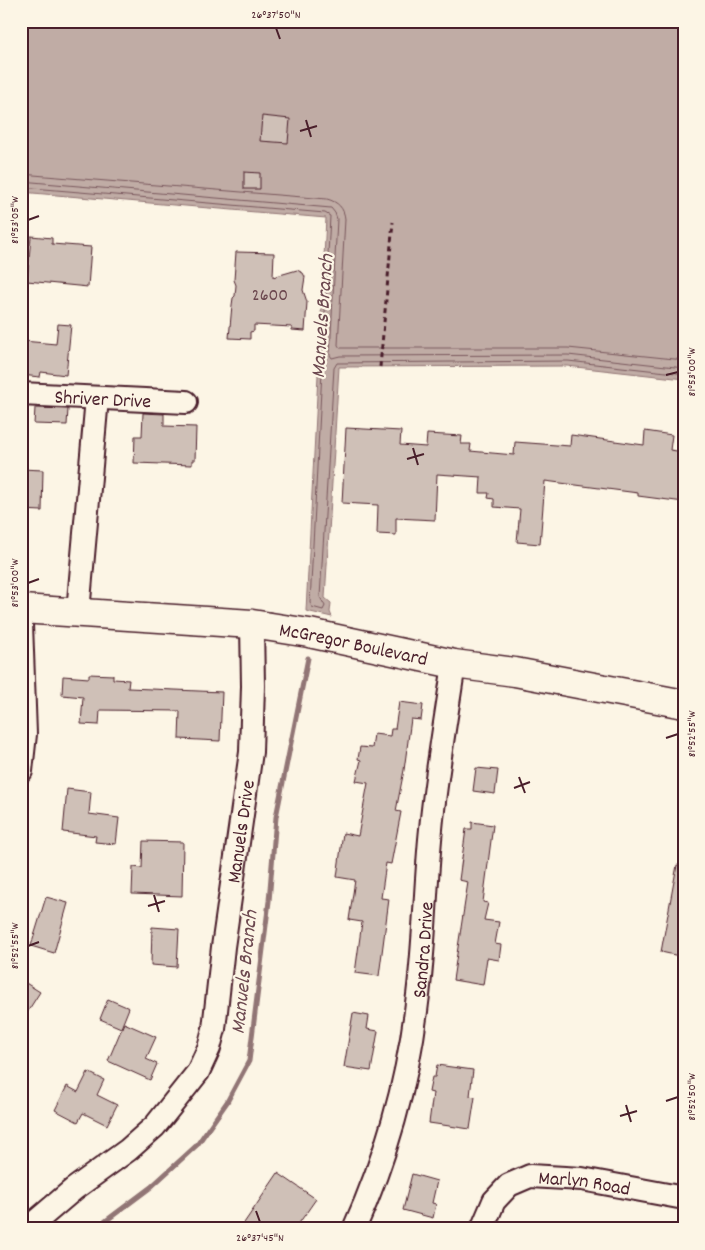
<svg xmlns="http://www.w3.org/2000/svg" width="705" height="1250" font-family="Dekko,sans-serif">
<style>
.water{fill:#c0aca5;stroke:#917474}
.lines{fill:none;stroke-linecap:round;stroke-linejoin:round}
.shore{stroke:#79575c;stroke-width:1}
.stream{stroke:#917474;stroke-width:5}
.building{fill:#cfc0b7;stroke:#4a1f2b}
.minor-casing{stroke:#4a1f2b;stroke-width:26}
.major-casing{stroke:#4a1f2b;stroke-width:31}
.path{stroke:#4a1f2b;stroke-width:3;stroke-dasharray:5 4;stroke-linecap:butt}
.minor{stroke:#fcf5e5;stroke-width:22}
.major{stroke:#fcf5e5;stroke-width:28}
.ticks{fill:none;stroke:#4a1f2b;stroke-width:2}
.labels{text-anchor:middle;stroke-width:4.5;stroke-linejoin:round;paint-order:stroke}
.number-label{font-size:18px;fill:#6b474e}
.street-label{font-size:20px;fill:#4a1f2b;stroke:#fcf5e5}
.water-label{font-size:21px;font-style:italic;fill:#6d4950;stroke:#fcf5e5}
.neatline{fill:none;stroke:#4a1f2b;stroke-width:2}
.ticks-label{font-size:12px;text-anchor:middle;fill:#4a1f2b}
</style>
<rect width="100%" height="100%" fill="#fcf5e5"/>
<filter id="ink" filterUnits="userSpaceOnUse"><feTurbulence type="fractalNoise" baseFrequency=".02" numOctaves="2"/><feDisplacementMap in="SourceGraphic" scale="10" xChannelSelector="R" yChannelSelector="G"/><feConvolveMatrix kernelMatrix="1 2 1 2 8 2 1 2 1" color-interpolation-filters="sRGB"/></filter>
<g filter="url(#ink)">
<path class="water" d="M21,21H684V379L567,366L339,367L325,598L331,603L330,612L332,617L306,611L326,218L21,192Z"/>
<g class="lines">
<g class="shore">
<path d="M21,174L327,199C338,202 344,208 345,219L338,345L340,348H568L684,360"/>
<path d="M21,181L331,208L335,213L337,219L330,355L332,358L340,356L568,355L684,368"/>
<path d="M21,187L325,213L330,216L310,603L312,607L323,610L325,606L320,597L334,368L337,363L568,361L684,374"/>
</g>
<path class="stream" d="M95,1229L151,1187L197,1145L227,1102L249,1061L269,901L276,817L308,658"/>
</g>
<g class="building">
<path d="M262,116L290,119L288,143L260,141Z"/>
<path d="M244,172L260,173V189H244Z"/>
<path d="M31,236L52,238V244L91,247L88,287L27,281Z"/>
<path d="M236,252L274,253L273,277L297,270L303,273L305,277L303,290L307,302L305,331L292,330V327L254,325V331L250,332V339L229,338L232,305L233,298L235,296L236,285L234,280Z"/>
<path d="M58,324L71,325L66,375L41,372L40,377L21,375L23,341L56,344Z"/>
<path d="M35,408L68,409L67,425L34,424Z"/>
<path d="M143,413L164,414V426L196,427L195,460H192V465L134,463L135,436H142Z"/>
<path d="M346,428L401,431L400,445L426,447L427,434L462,436L461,444H471L470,451L514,455L515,442L570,446L571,435L644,445L645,431L672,435L670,450L684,452V502L638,496V493L545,481L540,544L517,542L520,509L494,507V499L488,498L489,493H480L481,477L437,474L435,520L396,518V535L377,534L378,505L342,503Z"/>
<path d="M21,469L43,470L42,511L21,510Z"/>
<path d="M89,674L113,675V679L129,680L128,688L222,692L220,741L179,739L180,711L100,710L99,725L81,724L83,697L62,695L63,676L89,678Z"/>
<path d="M399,702L423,705L421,720L411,719L404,770L396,811L401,812L391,864L386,863L381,898L389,899L379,976L355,973L362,922L349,920L355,880L337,877L343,833L358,836L368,783L356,781L361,760L358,759L360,747L372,748L374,734L390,736L391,729H395Z"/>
<path d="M476,768L498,770L495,794L473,791Z"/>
<path d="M67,789L91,792L89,814L119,818L116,844L95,842L96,836L63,832Z"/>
<path d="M472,822L493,825L483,902L488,903L484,920L499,922L495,944L501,945L499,960L487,958L483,985L453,980L468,882L459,880L466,829H472Z"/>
<path d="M143,841L183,842L182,896L132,894L133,867L142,868Z"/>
<path d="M677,865L684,866V957L661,952Z"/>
<path d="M46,897L68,903L54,953L31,946Z"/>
<path d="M152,927L179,929L177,967L151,965Z"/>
<path d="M21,980L40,992L21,1022Z"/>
<path d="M108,999L129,1008L121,1028L100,1019Z"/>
<path d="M353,1013L369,1016L367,1029L378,1031L371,1071L344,1067Z"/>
<path d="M124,1023L156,1037L146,1059L157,1064L150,1080L108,1061Z"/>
<path d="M437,1065L473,1070L470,1096L475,1097L470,1129L429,1123L433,1093L429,1092L432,1077H435Z"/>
<path d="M88,1072L104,1080L97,1095L117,1105L107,1125L83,1113L78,1122L55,1110L67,1086L78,1092Z"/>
<path d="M278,1173L316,1199L295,1229H240Z"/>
<path d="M412,1174L437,1181L432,1203L436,1204L433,1218L403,1210Z"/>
</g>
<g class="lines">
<g class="minor-casing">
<g id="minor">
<path id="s1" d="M21,394L186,402"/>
<path d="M78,612L97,398"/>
<path d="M21,624L25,734L21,771"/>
<path id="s2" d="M27,1229L74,1189L128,1150L155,1126L198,1072L209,1048L214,1029L223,947L251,752L253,686L252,624"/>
<path id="s3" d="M354,1229C386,1158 408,1080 417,1003C425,945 425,887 431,829C436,774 446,719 454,664"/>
<path id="s4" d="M482,1229L494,1201L509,1185L530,1176L582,1179L684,1198"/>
</g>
</g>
<g class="major-casing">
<g id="major">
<path id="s5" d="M21,609L252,624L309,633L454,664L515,672L684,704"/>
</g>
</g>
<path class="path" d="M380,367L393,222"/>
<use href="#minor" class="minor"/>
<use href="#major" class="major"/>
</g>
</g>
<path class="ticks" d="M276,28L280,39M306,120L311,137M300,131L317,126M28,220L39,216M666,375L678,372M413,448L418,465M407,459L424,454M28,583L39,579M666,738L678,734M519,777L525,793M514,788L530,782M154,895L159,912M148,906L165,901M28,946L39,942M666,1101L678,1097M626,1105L631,1122M620,1116L637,1111M256,1211L260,1222"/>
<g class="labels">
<g class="number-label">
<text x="270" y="300">2600</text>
</g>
<g class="street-label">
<text dy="7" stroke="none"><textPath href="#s1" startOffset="82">Shriver Drive</textPath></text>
<text dy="7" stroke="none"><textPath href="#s5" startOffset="335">McGregor Boulevard</textPath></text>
<text dy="7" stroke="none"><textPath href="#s2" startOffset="479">Manuels Drive</textPath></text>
<text dy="7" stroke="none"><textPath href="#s3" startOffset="289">Sandra Drive</textPath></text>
<text dy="7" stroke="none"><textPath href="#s4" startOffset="130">Marlyn Road</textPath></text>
</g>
<g class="water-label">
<text transform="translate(321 316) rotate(-86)" y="7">Manuels Branch</text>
<text transform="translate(243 972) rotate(-84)" y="7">Manuels Branch</text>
</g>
</g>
<rect width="705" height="1250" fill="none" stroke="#fcf5e5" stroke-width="55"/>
<rect x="28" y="28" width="650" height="1194" class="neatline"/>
<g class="ticks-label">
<text x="276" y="18">26°37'50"N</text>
<text transform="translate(14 220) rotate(-90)" y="4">81°53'05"W</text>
<text transform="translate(691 372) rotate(-90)" y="4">81°53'00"W</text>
<text transform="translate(14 583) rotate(-90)" y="4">81°53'00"W</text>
<text transform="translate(691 734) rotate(-90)" y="4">81°52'55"W</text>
<text transform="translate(14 946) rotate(-90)" y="4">81°52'55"W</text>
<text transform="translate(691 1097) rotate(-90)" y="4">81°52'50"W</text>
<text x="260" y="1241">26°37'45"N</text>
</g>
</svg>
